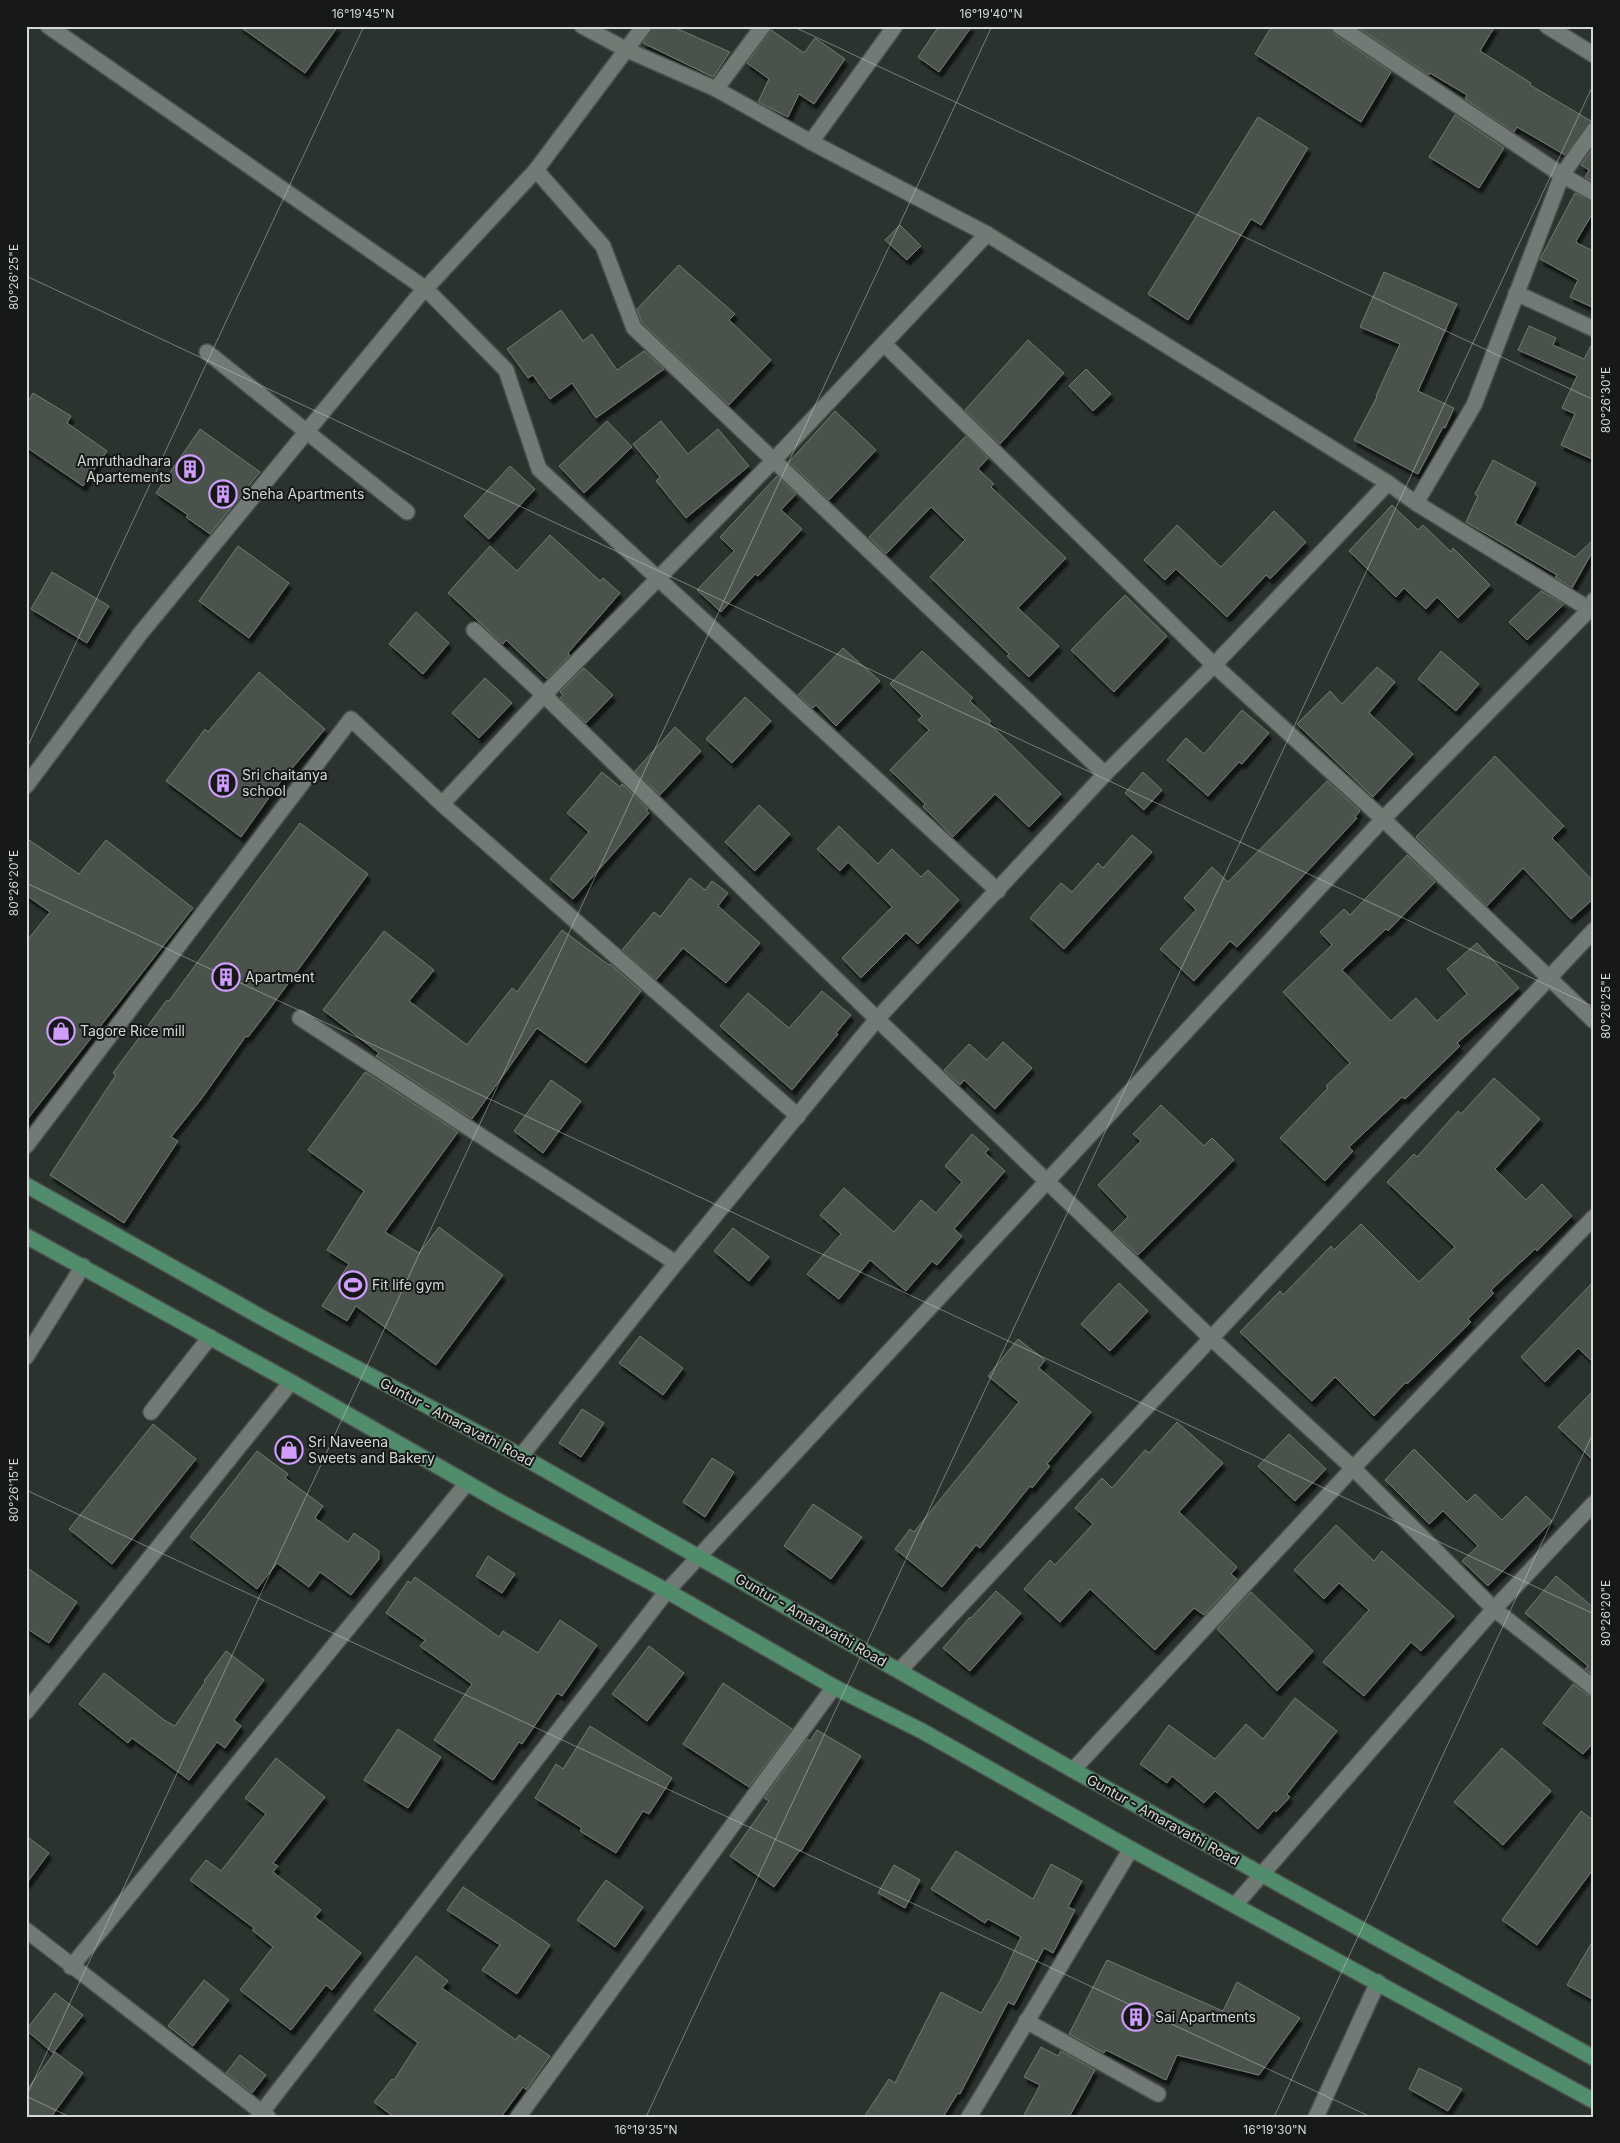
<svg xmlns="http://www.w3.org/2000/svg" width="1620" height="2143" font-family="Inter,sans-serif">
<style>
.building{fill:#4a524c;stroke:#727a75;filter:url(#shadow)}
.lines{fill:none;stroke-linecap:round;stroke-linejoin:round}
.minor-casing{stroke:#4a4f4c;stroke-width:18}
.primary-casing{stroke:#4a4f4c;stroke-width:18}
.minor{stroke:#717a74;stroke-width:15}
.primary{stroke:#518d6d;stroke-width:15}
.ticks{fill:none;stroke:#d4d9d6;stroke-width:1;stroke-opacity:0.45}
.labels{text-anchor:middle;stroke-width:4;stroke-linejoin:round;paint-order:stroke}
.poi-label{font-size:14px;fill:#d4d9d6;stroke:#161917;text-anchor:start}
.street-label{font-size:14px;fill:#d4d9d6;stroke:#161917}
.neatline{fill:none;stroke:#d4d9d6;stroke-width:2}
.ticks-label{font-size:12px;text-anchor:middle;fill:#d4d9d6}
</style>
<defs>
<filter id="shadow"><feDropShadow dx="3" dy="5.5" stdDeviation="1" flood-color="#0009"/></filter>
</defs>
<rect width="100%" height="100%" fill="#2b332e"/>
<g class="building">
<path d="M239,26H338L305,73Z"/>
<path d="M653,26H671L730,52L713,77L643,43Z"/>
<path d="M939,26H972L939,72L918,57Z"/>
<path d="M1272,26H1330L1334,34L1391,72L1361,122L1255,54Z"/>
<path d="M1356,26H1495L1480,51L1531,83L1530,85L1591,121L1565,155L1517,127L1514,132L1465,99L1467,95L1430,73L1429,75Z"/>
<path d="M771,30L804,53L815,38L845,59L814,104L799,94L788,117L758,102L769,79L747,63Z"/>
<path d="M1455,115L1504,148L1479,188L1429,157Z"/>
<path d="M1258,117L1308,148L1261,225L1251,219L1188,320L1148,294Z"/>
<path d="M1594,147V182L1585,177L1589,170L1581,165Z"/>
<path d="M1575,193L1594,202V211L1576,241L1577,243L1591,250L1594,245V308L1570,297L1578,280L1540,259Z"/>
<path d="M900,225L921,246L907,260L885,240Z"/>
<path d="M679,265L735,314L729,320L771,360L729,405L642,323L637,309Z"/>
<path d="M1384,272L1457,304L1418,391L1454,408L1445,428L1443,427L1418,474L1354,440L1377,397L1376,396L1400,344L1360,327Z"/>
<path d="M561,310L583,341L592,334L617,370L644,351L664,369L596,418L572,383L550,399L533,375L528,378L507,349Z"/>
<path d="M1529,326L1556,338L1553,345L1584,359L1594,340V460L1561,445L1575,414L1562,408L1577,376L1518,350Z"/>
<path d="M1028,340L1064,373L1000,444L965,410Z"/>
<path d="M1086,369L1111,394L1093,411L1069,386Z"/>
<path d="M33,393L71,416L67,423L107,451L83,486L26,447V405Z"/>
<path d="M835,411L876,450L829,500L789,462Z"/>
<path d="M607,421L632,447L584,493L559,466Z"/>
<path d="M661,421L688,454L718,429L749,466L686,518L656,481L660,477L633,444Z"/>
<path d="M200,429L260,472L210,534L186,517L188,515L156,493Z"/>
<path d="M966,436L988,458L978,469L994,484L991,487L1066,558L1018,608L1059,646L1029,677L1007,656L1009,654L930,577L965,540L931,507L886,554L869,537Z"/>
<path d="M1493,460L1536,483L1515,523L1575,557L1594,539V549L1572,588L1555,577L1557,575L1466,522L1478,496L1475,494Z"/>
<path d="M510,466L535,489L489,539L464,516Z"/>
<path d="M777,476L796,494L781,510L802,529L758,576L755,574L721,612L697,590L734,551L720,537Z"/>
<path d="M1392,505L1418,530L1423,525L1451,552L1453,548L1490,585L1458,618L1437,597L1426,609L1404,588L1396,597L1349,551Z"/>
<path d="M1274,511L1306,542L1270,579L1266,575L1227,617L1176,569L1165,580L1144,560L1177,525L1221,567Z"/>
<path d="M550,535L600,581L603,578L620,593L568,653L570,655L547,679L506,640L503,644L448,593L490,546L517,571Z"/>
<path d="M238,546L289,583L249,638L199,601Z"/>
<path d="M52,572L109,606L87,643L31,609Z"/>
<path d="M1541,591L1564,604L1527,640L1509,622Z"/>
<path d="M1125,595L1167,636L1114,692L1071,650Z"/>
<path d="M416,612L449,643L423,674L389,644Z"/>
<path d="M843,648L880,681L836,726L816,705L813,708L798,695Z"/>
<path d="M922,651L973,698L970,701L991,721L989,723L1061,794L1029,827L995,794L953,837L923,807L925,804L890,770L929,730L918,720L922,716L890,684Z"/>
<path d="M1441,651L1479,684L1456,711L1418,679Z"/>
<path d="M1377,667L1395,682L1369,713L1413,754L1373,797L1297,724L1330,691L1342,704Z"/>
<path d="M584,668L613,695L586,723L560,698L563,695L560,692Z"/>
<path d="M259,672L325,729L278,785L241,837L166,781L205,729L208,732Z"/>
<path d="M485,678L512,703L479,738L452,713Z"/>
<path d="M745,697L771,721L732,763L706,739Z"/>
<path d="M1242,710L1269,733L1242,764L1239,762L1208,796L1167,760L1186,738L1204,754Z"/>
<path d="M675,727L701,751L660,795L635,771Z"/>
<path d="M1495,756L1564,826L1552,838L1594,882V898L1571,919L1523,868L1487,906L1416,837Z"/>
<path d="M602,772L620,787L622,784L648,809L646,810L649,813L573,899L550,879L589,832L567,813Z"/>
<path d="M1143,772L1162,790L1144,810L1125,793Z"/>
<path d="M1327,781L1360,811L1355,817L1357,818L1237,947L1230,941L1194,981L1160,949L1196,910L1184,898L1212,867L1228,882Z"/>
<path d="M759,805L790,834L755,871L725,842Z"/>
<path d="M300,823L368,874L268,1011L248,1037L246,1036L202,1098L171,1137L178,1141L124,1223L50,1175L116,1075L113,1073L167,1000L169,1001Z"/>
<path d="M839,826L878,864L892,849L921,877L928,870L959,900L918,944L906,933L861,978L842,958L892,907L848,862L840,871L817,849Z"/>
<path d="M1132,835L1152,852L1064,949L1030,918L1061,883L1072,892L1098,863L1103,868Z"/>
<path d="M26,838L79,874L106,840L193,908L26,1121V942L50,912L26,895Z"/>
<path d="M1407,855L1435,882L1388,931L1386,929L1342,970L1391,1021L1416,998L1437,1021L1467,994L1447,969L1477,943L1519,988L1457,1043L1460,1046L1405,1099L1402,1097L1349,1147L1353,1151L1325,1181L1280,1138L1328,1088L1326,1086L1350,1063L1283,992L1332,945L1320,932L1344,909L1350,915Z"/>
<path d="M690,878L705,890L712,881L728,893L718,906L760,943L726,983L683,948L656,980L622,950L654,912L660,917Z"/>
<path d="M562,930L609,965L610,964L641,991L586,1063L537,1028L472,1119L376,1056L379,1053L323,1010L384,931L434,970L409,1001L467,1045L512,988L517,992Z"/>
<path d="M822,991L851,1015L836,1033L838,1034L792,1090L720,1026L748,993L789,1028Z"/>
<path d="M1003,1042L1032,1068L995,1109L964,1080L960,1085L944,1070L969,1044L987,1060Z"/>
<path d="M365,1072L458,1132L385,1232L419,1253L439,1227L503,1275L436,1365L356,1306L347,1321L322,1306L349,1264L327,1250L364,1191L308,1150Z"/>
<path d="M1494,1078L1540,1119L1495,1169L1526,1200L1542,1184L1572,1216L1537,1251L1535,1249L1491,1290L1494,1293L1468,1319L1471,1322L1407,1384L1406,1382L1374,1416L1335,1377L1312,1401L1240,1332L1280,1291L1283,1295L1331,1246L1334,1250L1361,1224L1419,1282L1455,1247L1387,1182L1414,1154L1417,1157L1458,1111L1461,1114Z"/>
<path d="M551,1080L581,1101L543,1153L514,1131Z"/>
<path d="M1161,1105L1204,1146L1212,1138L1234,1160L1138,1255L1113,1232L1128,1217L1098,1185L1141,1141L1133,1134Z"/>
<path d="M972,1134L989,1149L985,1153L1005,1171L954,1229L962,1236L937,1265L932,1261L906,1291L870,1260L839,1299L807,1274L841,1234L820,1215L844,1188L894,1232L921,1200L936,1213L962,1182L945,1166Z"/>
<path d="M733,1228L769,1257L749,1281L714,1251Z"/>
<path d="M1594,1281V1363L1578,1348L1545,1382L1521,1357Z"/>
<path d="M1119,1283L1148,1311L1110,1351L1081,1324Z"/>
<path d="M640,1336L683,1368L663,1395L619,1363Z"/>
<path d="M1018,1339L1045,1360L1039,1368L1091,1412L1047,1464L1050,1466L1032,1488L1030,1486L980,1548L976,1545L942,1587L895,1549L910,1529L914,1532L1019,1402L988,1376Z"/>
<path d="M1594,1390V1461L1558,1427Z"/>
<path d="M582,1409L604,1423L581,1457L559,1443Z"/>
<path d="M1177,1422L1223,1463L1179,1512L1237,1567L1231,1574L1237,1579L1204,1615L1194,1608L1155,1650L1090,1589L1060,1622L1024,1589L1050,1560L1055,1565L1093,1524L1075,1508L1102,1478L1112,1488L1145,1450L1149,1453Z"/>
<path d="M153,1424L196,1459L112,1564L69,1529Z"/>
<path d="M1289,1434L1326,1469L1295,1501L1258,1466Z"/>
<path d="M1414,1449L1467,1502L1475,1494L1502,1520L1526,1496L1552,1521L1488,1586L1462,1561L1478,1546L1443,1511L1429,1524L1385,1480Z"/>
<path d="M257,1451L288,1474L285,1478L323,1506L315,1518L348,1542L354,1533L379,1551V1559L351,1595L320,1572L309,1587L277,1563L257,1589L190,1537Z"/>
<path d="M712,1458L734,1472L705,1517L683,1502Z"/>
<path d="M813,1504L862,1537L831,1579L784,1546Z"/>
<path d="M1336,1525L1374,1561L1382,1551L1454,1616L1421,1651L1411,1642L1364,1696L1323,1662L1369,1610L1339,1583L1324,1599L1294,1570Z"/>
<path d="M488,1556L515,1574L502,1593L476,1576Z"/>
<path d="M26,1567L77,1602L49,1643L26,1628Z"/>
<path d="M1556,1576L1594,1608V1676L1585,1669L1588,1666L1525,1613Z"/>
<path d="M415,1577L499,1637L503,1631L538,1653L560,1620L597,1645L562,1696L557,1693L522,1744L519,1742L493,1780L434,1740L472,1684L420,1646L425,1640L386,1613L408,1581L411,1583Z"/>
<path d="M996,1591L1021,1613L970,1671L943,1648L970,1617L971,1618Z"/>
<path d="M1251,1592L1313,1651L1277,1691L1217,1629Z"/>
<path d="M649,1646L684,1673L647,1721L612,1694Z"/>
<path d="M226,1651L264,1680L234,1720L241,1726L225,1748L217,1742L189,1780L132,1738L128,1743L79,1704L104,1673L164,1720L175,1726L205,1682L204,1681Z"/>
<path d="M723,1683L792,1729L749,1787L683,1744Z"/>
<path d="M1573,1684L1588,1695L1594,1697V1742L1583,1754L1543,1723Z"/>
<path d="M1295,1698L1337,1731L1287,1794L1290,1797L1276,1812L1274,1810L1258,1829L1215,1791L1204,1803L1172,1776L1167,1783L1140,1764L1169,1725L1215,1759L1246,1724L1263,1739Z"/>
<path d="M590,1726L672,1778L649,1814L643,1811L616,1853L580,1831L582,1828L535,1798L556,1764L563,1769Z"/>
<path d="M398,1729L441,1757L408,1808L364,1780Z"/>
<path d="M817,1730L861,1756L801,1851L800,1850L774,1887L730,1856L769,1801L764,1798L807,1739L810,1741Z"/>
<path d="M1502,1748L1551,1791L1503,1845L1454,1802Z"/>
<path d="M276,1758L325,1797L273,1863L278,1866L273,1872L321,1910L315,1917L361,1953L332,1990L326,1985L291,2030L240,1990L273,1947L252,1930L254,1928L190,1880L206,1860L221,1871L266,1814L245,1798Z"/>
<path d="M1581,1811L1594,1821V1868L1537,1945L1502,1920Z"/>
<path d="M26,1836L49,1853L26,1884Z"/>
<path d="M956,1851L1033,1899L1051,1864L1082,1881L1068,1907L1075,1910L1053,1953L1044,1948L1014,2005L1008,2002L960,2094L958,2093L943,2117H864L889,2079L895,2083L941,1992L981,2013L1000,1981L1021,1937L988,1919L985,1923L931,1889Z"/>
<path d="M894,1865L920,1880L905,1908L878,1893Z"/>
<path d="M606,1880L643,1907L615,1947L577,1920Z"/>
<path d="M463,1887L550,1945L517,1994L482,1970L500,1945L447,1910Z"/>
<path d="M1594,1939V2000L1567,1985Z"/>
<path d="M416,1956L448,1981L442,1988L516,2040L519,2035L550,2056L526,2090L523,2087L501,2117H394L374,2102L392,2079L394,2080L418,2043L374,2010Z"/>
<path d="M1107,1960L1223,2011L1237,1982L1300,2018L1259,2075L1177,2055L1166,2080L1106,2050L1104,2053L1069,2034Z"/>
<path d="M204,1980L229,2000L193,2046L168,2026Z"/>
<path d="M55,1993L83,2015L53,2053L26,2030Z"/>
<path d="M1041,2047L1058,2056L1061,2051L1095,2070L1069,2117H1023L1040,2085L1024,2077Z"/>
<path d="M55,2052L83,2073L51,2117H26V2091Z"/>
<path d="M240,2055L266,2075L252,2093L226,2073Z"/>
<path d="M1419,2068L1462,2089L1448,2111L1409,2089Z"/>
</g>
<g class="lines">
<g class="minor-casing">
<g id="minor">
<path d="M48,26L426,289L506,370L539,469L998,891"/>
<path d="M582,26L627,50L716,89L811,142L987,234L1388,483L1416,503L1594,612"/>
<path d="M1339,26L1562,175L1594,193"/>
<path d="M1547,26L1594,55"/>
<path d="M716,89L763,26"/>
<path d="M811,142L895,26"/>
<path d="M536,170L603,246L634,328L1105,774"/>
<path d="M1516,293L1594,329"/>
<path d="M884,344L1214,665L1383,819L1594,1021"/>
<path d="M207,352L407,512"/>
<path d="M1416,503L1474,405L1562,175L1594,130"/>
<path d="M474,630L544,695L877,1019L1211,1338L1353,1468L1494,1609L1594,1688"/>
<path d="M26,786L140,634L416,299L536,170L644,26"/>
<path d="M442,804L544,695L773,461L987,234"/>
<path d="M300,1018L676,1263"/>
<path d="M26,1146L351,719L442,804L798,1116"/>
<path d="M26,1357L83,1266"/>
<path d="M151,1412L210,1337"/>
<path d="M521,1456L676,1263L877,1019L1105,774L1214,665L1388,483"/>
<path d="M900,1670L1594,930"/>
<path d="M26,1712L291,1382"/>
<path d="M1073,1770L1353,1468L1594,1217"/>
<path d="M1235,1905L1494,1609L1594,1503"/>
<path d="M26,1930L268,2117"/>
<path d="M71,1967L467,1483"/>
<path d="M1026,2021L1158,2094"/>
<path d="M258,2117L667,1591L1383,819L1589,610L1594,600"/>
<path d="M518,2117L834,1687"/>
<path d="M969,2117L1131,1849"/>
<path d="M1316,2117L1378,1982"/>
</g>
</g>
<g class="primary-casing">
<g id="primary">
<path d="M26,1185L270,1322L521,1456L1073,1770L1594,2058"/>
<path d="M26,1236L291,1382L502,1503L667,1591L834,1687L922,1731L1131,1849L1594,2101"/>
</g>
</g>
<use href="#minor" class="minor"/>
<use href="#primary" class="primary"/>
</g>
<path class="ticks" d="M792,26L1594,400M26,276L1594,1007M26,750L364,26M26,883L1594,1614M26,1490L1371,2117M26,2096L70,2117M26,2097L992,26M646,2117L1594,83M1274,2117L1594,1431"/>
<defs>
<g id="building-ring" transform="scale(1.4375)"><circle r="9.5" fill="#161917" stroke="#d09dff" stroke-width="1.5"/><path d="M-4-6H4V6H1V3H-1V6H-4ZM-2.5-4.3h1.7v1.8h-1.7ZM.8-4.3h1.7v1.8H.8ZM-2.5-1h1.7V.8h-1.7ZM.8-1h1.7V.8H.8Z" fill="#d09dff"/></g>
<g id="shop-ring" transform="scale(1.4375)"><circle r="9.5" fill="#161917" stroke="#d09dff" stroke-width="1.5"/><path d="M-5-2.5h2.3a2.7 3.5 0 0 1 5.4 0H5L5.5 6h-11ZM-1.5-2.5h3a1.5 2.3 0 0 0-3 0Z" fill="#d09dff"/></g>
<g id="stadium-ring" transform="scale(1.4375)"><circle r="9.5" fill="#161917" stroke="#d09dff" stroke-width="1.5"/><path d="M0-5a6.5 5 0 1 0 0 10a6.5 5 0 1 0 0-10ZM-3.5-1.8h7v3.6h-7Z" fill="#d09dff"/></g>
</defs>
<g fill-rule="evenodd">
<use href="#building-ring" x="190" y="469"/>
<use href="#building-ring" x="223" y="494"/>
<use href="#building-ring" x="223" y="783"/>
<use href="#building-ring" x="226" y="977"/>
<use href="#shop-ring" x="61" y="1031"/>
<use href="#stadium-ring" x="353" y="1285"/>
<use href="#shop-ring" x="289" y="1450"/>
<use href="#building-ring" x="1136" y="2017"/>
</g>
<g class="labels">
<g class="poi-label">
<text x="171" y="466" text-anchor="end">Amruthadhara<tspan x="171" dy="16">Apartements</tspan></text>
<text x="242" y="499">Sneha Apartments</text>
<text x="242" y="780">Sri chaitanya<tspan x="242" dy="16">school</tspan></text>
<text x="245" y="982">Apartment</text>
<text x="80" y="1036">Tagore Rice mill</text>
<text x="372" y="1290">Fit life gym</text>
<text x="308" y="1447">Sri Naveena<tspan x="308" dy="16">Sweets and Bakery</tspan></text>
<text x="1155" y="2022">Sai Apartments</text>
</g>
<g class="street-label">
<text transform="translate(457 1422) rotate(28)" y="5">Guntur - Amaravathi Road</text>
<text transform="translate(811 1620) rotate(30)" y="5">Guntur - Amaravathi Road</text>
<text transform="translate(1163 1820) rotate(29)" y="5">Guntur - Amaravathi Road</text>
</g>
</g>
<rect width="1620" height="2143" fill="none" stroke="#161917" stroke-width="55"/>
<rect x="28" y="28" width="1564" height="2088" class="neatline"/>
<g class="ticks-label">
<text x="363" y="18">16°19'45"N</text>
<text x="991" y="18">16°19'40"N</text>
<text transform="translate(14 277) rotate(-90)" y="4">80°26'25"E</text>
<text transform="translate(1606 400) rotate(-90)" y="4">80°26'30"E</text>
<text transform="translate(14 883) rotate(-90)" y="4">80°26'20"E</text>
<text transform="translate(1606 1006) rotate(-90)" y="4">80°26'25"E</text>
<text transform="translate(14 1490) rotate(-90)" y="4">80°26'15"E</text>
<text transform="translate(1606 1613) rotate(-90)" y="4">80°26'20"E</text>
<text x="646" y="2134">16°19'35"N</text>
<text x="1275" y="2134">16°19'30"N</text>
</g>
</svg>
